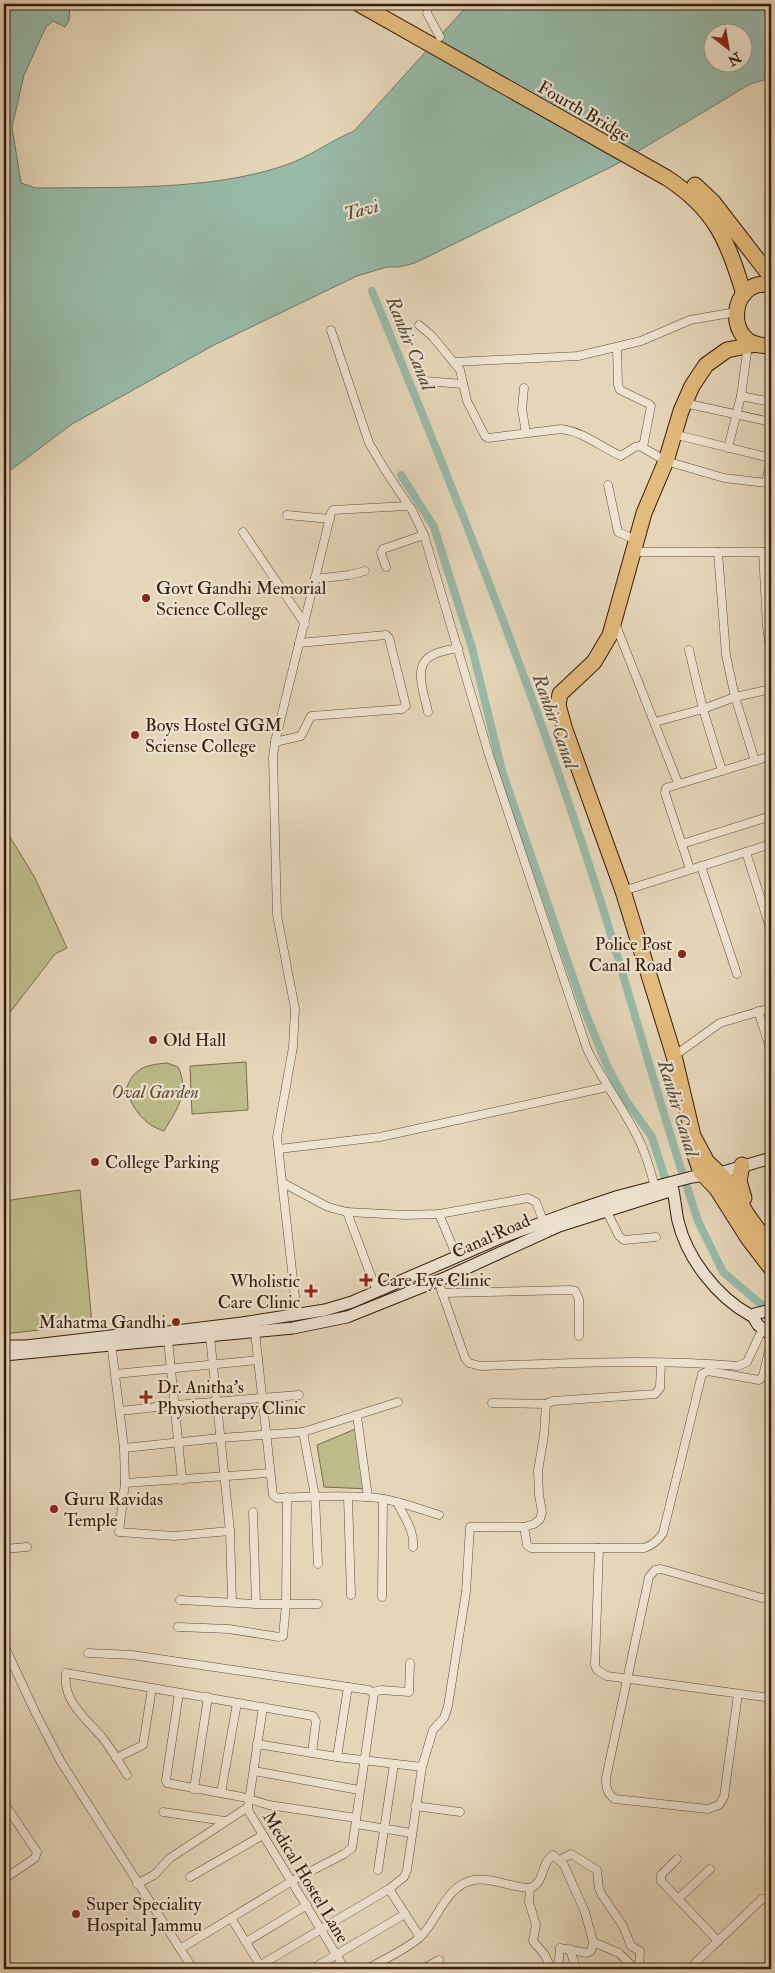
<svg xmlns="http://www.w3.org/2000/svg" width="775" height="1973" font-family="'IM FELL Double Pica',serif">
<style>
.green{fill:#bdbc8a;stroke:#7a6c4a}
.water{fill:#98baa9;stroke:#717a69;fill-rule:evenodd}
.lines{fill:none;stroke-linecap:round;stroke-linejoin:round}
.canal{stroke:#98baa9;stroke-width:8}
.street-casing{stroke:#634a36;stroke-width:9}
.secondary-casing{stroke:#371b0a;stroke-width:13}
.highway-casing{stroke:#371b0a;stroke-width:17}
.street{stroke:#efe4d2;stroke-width:8}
.secondary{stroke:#efe4d2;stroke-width:11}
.highway{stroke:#e3bb7c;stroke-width:15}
.poi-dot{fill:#8f2418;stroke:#efe4d2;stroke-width:2}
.labels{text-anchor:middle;stroke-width:4.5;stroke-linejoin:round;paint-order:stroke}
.street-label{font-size:18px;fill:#371b0a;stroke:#efe4d2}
.poi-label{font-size:18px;fill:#371b0a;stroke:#efe4d2;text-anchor:start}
.park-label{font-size:18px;font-style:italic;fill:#5f4b30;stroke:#efe4d2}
.water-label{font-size:19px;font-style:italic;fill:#544b3a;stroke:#efe4d2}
</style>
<rect width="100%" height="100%" fill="#e6d6b9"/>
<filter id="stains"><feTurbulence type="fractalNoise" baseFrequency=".004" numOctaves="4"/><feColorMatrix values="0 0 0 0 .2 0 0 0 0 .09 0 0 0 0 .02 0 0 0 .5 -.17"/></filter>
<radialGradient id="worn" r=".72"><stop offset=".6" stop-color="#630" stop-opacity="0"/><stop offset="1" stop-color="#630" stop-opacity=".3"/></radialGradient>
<g class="green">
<path d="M4,827L35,878L67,948L55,954L4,1020Z"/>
<path d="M246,1062L248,1110L192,1114L190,1066Z"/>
<path d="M167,1063L178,1067C190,1092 177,1109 164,1131C144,1125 133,1109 126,1090C133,1068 145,1065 167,1063Z"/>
<path d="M80,1190L92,1324L4,1334V1201Z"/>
<path d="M360,1427L370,1489L324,1487L317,1445Z"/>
</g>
<path class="water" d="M4,4H70L69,20L65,27L53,21L46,27L24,75L12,127L21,183L36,188C114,187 208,191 283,166C308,158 330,141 354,131L469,4H771V78L750,84L615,165L415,263L399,267H387L357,276L214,345L72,424L4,475ZM712,32H742V62H712Z"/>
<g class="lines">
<g class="canal">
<path d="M372,291C452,485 530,680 594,880C625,977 651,1075 682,1172"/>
<path d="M401,475L434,527L472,648L502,771L585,1012L608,1068L625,1099L652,1137L665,1178"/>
<path d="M687,1187L698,1221L723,1272L757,1301L771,1311"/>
</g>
<g class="street-casing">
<g id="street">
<path d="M429,4L427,13L440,37"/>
<path d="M419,325L432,336L460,370L467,401L485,436L488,438L561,429C585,432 600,447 621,456L635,447L640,446L666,461L724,478L766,483L771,457"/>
<path d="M331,330L369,443L385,470L409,506"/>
<path d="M617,348L618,385L620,390L649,404L651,406L643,447"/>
<path d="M454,362L578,356L641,341L690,320L736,312"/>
<path d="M425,381L463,384"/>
<path d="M524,388L522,409L526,433"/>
<path d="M741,396L771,402"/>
<path d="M684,403L771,422"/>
<path d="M673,434L771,458"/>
<path d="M728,448L741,396L748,345"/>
<path d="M608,485L618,532L636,540"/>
<path d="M287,515L330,519"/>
<path d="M243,532L305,624"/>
<path d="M632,552H718L726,655L735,697L771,689"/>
<path d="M718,552H771"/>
<path d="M763,552L767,627L771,657"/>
<path d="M386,567L381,553L383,549L424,535"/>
<path d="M315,579L349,575L365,571"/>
<path d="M615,623L678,783"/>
<path d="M689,650L703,709L722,771"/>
<path d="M428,712C425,696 412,666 431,656C439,651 449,650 458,648"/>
<path d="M655,722L703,709L735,697L755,761"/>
<path d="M275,742L301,736L311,716L402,709L406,706L389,638L386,635L299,643"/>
<path d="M682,844L771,816"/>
<path d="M746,852L771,931"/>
<path d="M701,866L737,974"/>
<path d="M690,869L665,793L666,788L771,756"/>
<path d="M623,891L771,844"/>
<path d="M758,1011L771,1051"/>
<path d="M674,1056L720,1023L771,1008"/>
<path d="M279,1149L380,1137L607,1087"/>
<path d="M283,1183L328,1207L347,1212L405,1215L439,1214L528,1198L536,1202L544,1223"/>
<path d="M606,1210L619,1236L624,1240L656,1237"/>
<path d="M347,1212L377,1292"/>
<path d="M439,1214L457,1257"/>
<path d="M438,1281L465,1358L469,1363L480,1366C566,1363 652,1359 738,1366L747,1362L762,1330"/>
<path d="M442,1293L570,1290L575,1291L579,1299V1336"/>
<path d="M297,1315L277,1137L293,1047L295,1009L277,915L273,757L275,742L331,513L333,510L407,506L411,508L424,535L489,755L587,1049C602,1080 622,1106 637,1136C646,1152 650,1170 655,1187"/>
<path d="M255,1332L273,1495L277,1498C307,1497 337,1495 367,1497C392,1498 416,1508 439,1515"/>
<path d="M210,1336L230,1531L232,1602"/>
<path d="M168,1340L182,1480"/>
<path d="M111,1342L124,1448L125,1483L119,1532L174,1536L230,1531"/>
<path d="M115,1374L258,1360"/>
<path d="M492,1403L546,1404"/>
<path d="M120,1411L175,1405L299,1395"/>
<path d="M357,1416L368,1497"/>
<path d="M303,1432L315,1496L318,1564"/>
<path d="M124,1448L220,1438L303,1432L398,1402"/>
<path d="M125,1483L269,1473"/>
<path d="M348,1497L351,1595"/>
<path d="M397,1502C404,1517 415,1531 413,1547"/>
<path d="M253,1512L256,1604"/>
<path d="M524,1527L527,1545L531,1548H644C653,1545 658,1541 663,1533L702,1374L708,1371L759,1380L763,1376L771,1342"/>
<path d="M599,1548L595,1665L597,1670L607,1676L771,1698"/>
<path d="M4,1549L27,1547"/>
<path d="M382,1597L383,1499"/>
<path d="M180,1600L256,1604H318"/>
<path d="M178,1627L229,1629L279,1637L283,1636L286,1605L287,1497"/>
<path d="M4,1645L36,1714L61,1762L193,1969"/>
<path d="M88,1653L132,1655L369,1690L374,1694L352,1848L344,1854L292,1881L180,1949"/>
<path d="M373,1692L381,1690L409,1692L410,1663"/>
<path d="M179,1693L166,1780L167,1783L242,1797L269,1805L356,1818"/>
<path d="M738,1694L724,1797L719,1805L708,1809L615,1799C607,1794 606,1787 606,1778L649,1577L655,1570L661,1569L762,1598L771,1596"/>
<path d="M263,1707L248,1807L249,1812L345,1969"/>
<path d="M257,1744L337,1757L422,1767"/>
<path d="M337,1757L348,1687"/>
<path d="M116,1758L143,1745L152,1688"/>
<path d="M254,1771L359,1790"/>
<path d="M127,1775C119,1762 111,1748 101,1736C85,1718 62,1700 66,1673L313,1716L316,1721L312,1753"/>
<path d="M194,1789L208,1697"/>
<path d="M221,1793L237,1703"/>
<path d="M4,1803L37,1852L35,1858L4,1879"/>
<path d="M415,1806L460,1812"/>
<path d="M163,1812L225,1821"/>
<path d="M356,1824L411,1833"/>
<path d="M677,1859L661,1875V1881L718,1941"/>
<path d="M560,1860L571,1854L597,1870L599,1889L602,1895L623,1926L631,1946L640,1951L639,1969"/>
<path d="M378,1870L394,1764"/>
<path d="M190,1877L263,1835"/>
<path d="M137,1884L154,1875L170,1858L248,1807"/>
<path d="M530,1888L529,1902L536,1925L533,1941L545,1955L549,1964"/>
<path d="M389,1889L420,1937"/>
<path d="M678,1899L710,1869"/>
<path d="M231,1918L260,1965"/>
<path d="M246,1942L307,1905"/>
<path d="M593,1942L619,1953L635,1969"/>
<path d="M570,1949L576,1969"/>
<path d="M254,1969L389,1889L404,1877L407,1870L422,1767L433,1730L444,1718L448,1706L466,1592L470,1527H524L534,1524L540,1519L542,1512L539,1495L538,1471L544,1435L546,1404L553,1401L655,1394L660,1388L661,1363"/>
<path d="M312,1969L405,1914"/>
<path d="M367,1969C381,1961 409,1948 420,1937C438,1921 445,1885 474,1880C492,1877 511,1888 530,1888C546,1882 540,1863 553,1855L564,1865L585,1912L593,1942L591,1951L587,1953L560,1948L558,1969"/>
<path d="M423,1969L439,1960"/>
<path d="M692,1969L696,1962L762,1899"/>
</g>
</g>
<g class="secondary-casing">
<g id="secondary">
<path d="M752,1315L758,1325L771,1335"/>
<path d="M4,1346H26L128,1334L168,1332L242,1323L325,1310L352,1302L500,1238L574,1211L619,1196L692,1177L720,1173L771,1158"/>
<path d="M4,1355L293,1328L347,1317L447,1277L559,1226L673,1190C675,1200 676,1211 678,1221C687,1258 716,1296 750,1315L771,1310"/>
</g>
</g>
<g class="highway-casing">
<g id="highway">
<path d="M359,4L667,178C716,210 727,240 744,294"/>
<path d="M695,185L713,202L771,277"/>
<path d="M771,285C727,276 723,352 771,345"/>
<path d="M756,344L727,350L706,365L692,386L681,411L666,461L644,513L610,635L594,662L560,694L558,705L565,730L623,891L674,1056L693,1136L707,1162L729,1183L746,1213L771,1248"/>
<path d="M692,1147L701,1172L717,1189L748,1238L771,1268"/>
<path d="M742,1165L739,1181L744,1198"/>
</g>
</g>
<use href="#street" class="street"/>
<use href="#secondary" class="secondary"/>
<use href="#highway" class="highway"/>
</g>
<g class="poi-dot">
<circle cx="146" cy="598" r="5"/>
<circle cx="135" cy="735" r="5"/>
<circle cx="682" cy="954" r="5"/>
<circle cx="153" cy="1040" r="5"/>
<circle cx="95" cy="1162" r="5"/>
<path d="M363.5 1272.5h5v5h5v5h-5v5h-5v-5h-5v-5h5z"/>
<path d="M308.5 1283.5h5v5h5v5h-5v5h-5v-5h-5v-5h5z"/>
<circle cx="176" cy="1322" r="5"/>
<path d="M143.5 1389.5h5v5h5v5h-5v5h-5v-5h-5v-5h5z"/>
<circle cx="54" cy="1509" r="5"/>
<circle cx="76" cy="1914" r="5"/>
</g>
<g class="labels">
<g class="street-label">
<text transform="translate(584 111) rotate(30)" y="6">Fourth Bridge</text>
<text transform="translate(491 1236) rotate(-24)" y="6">Canal Road</text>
<text transform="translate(306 1877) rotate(59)" y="6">Medical Hostel Lane</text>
</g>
<g class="poi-label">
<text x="156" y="594">Govt Gandhi Memorial<tspan x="156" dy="21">Science College</tspan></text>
<text x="145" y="731">Boys Hostel GGM<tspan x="145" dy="21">Sciense College</tspan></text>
<text x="672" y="950" text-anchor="end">Police Post<tspan x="672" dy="21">Canal Road</tspan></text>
<text x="163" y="1046">Old Hall</text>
<text x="105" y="1168">College Parking</text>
<text x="377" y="1286">Care Eye Clinic</text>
<text x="300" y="1287" text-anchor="end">Wholistic<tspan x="300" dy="21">Care Clinic</tspan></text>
<text x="166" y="1328" text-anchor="end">Mahatma Gandhi</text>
<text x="157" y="1393">Dr. Anitha's<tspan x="157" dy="21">Physiotherapy Clinic</tspan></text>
<text x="64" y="1505">Guru Ravidas<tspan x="64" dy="21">Temple</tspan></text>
<text x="86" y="1910">Super Speciality<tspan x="86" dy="21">Hospital Jammu</tspan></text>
</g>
<g class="park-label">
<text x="155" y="1098">Oval Garden</text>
</g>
<g class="water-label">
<text transform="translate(361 209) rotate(-15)" y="7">Tavi</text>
<text transform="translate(411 343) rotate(68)" y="7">Ranbir Canal</text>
<text transform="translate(556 721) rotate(70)" y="7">Ranbir Canal</text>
<text transform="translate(679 1108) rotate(73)" y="7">Ranbir Canal</text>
</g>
</g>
<rect width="775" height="1973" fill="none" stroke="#e6d6b9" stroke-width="20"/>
<rect x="5" y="5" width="765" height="1963" fill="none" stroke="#371b0a" stroke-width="2.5"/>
<rect x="10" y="10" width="755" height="1953" fill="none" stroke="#371b0a"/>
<g transform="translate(728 48) rotate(149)"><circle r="24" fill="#efe4d2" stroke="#a59482"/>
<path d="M0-4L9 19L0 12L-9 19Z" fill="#8f2418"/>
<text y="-8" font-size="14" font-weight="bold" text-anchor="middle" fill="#371b0a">N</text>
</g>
<rect width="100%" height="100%" filter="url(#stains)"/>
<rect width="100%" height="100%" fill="url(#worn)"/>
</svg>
